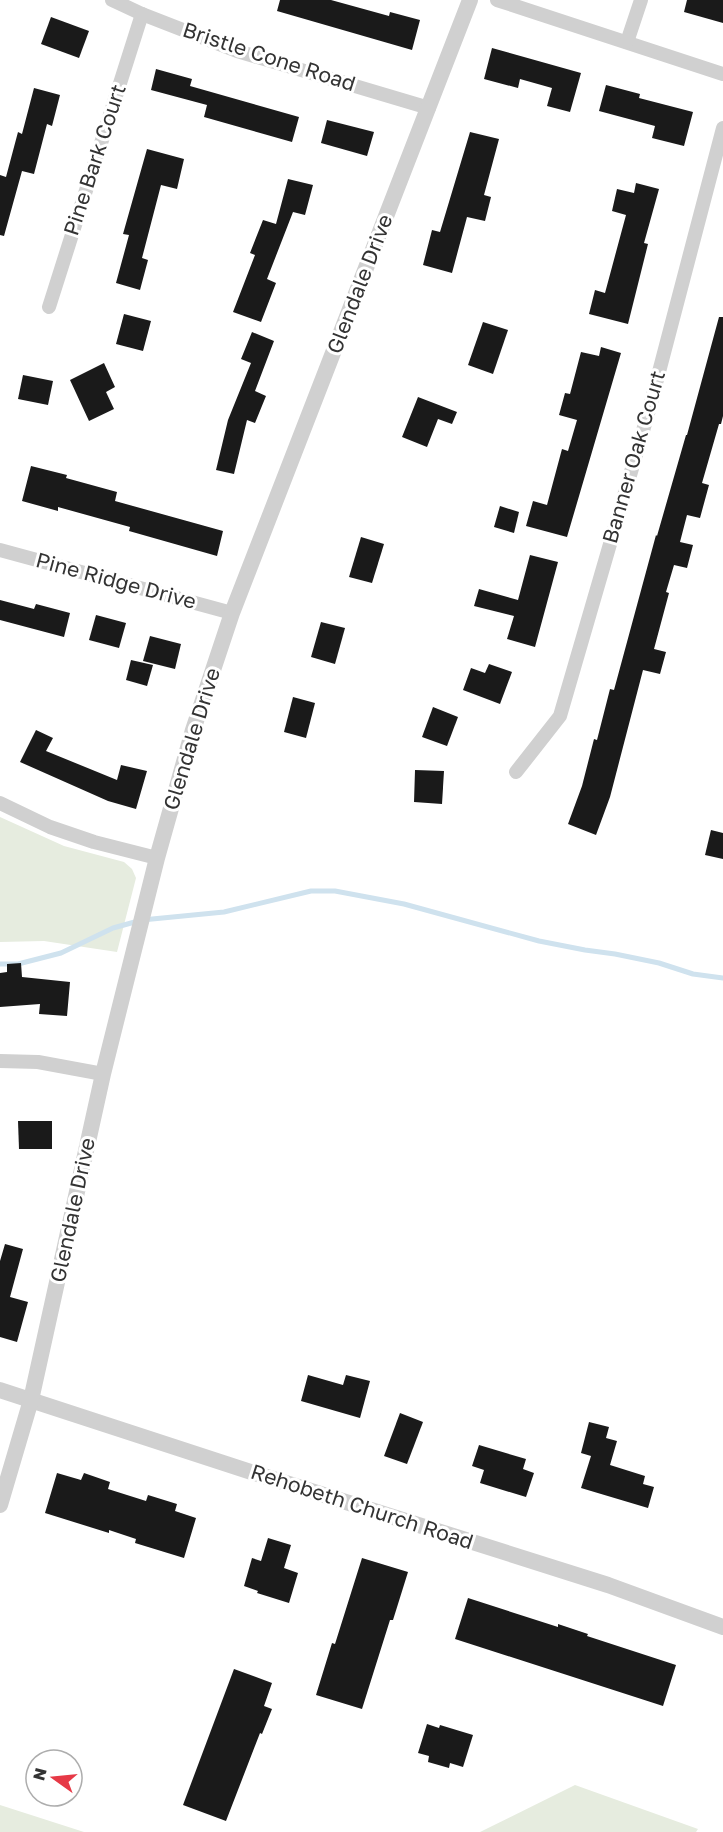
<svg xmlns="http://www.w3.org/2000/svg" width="723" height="1832" font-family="'Golos Text',sans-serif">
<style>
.green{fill:#e6ecdf}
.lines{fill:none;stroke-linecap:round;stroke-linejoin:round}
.stream{stroke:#cfe2ee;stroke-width:5}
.building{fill:#1a1a1a}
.minor{stroke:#d0d0d0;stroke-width:14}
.tertiary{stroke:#d0d0d0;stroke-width:16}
.labels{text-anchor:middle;stroke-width:6;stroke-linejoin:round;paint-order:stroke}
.street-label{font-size:21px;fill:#333;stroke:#fff}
</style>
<rect width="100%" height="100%" fill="#fff"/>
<g class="green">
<path d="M0,817L64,846L124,862L132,869L136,878L117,952L44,941L0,942Z"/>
<path d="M575,1785L698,1829L696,1832H480Z"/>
<path d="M0,1805L84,1832H0Z"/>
</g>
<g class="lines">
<path class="stream" d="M0,964H18L61,953L113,928L142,920L224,912L311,891H335L404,904L539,941L585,950L615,954L659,963L693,974L723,978"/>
</g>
<g class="building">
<path d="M280,0H331L389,16L390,12L420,20L412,50L277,11Z"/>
<path d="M687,0H723V23L684,12Z"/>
<path d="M51,17L89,31L79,58L41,44Z"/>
<path d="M492,48L581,73L570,112L547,106L552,88L520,79L518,88L484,79Z"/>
<path d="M156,69L192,79L190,86L299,117L292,142L204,117L207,105L151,90Z"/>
<path d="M606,85L640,94L639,98L693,112L684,146L652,138L655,126L599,111Z"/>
<path d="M34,88L60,95L52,126L47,124L34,174L22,171L4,236L0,235V175L6,177L18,132L22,134Z"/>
<path d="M327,120L374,132L367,156L321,143Z"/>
<path d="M470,132L499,139L484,195L491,197L485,221L467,217L452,273L423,265L432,230L440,232Z"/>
<path d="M147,149L184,159L177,189L161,185L142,258L148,260L140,290L116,283L129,235L123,234Z"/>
<path d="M288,179L313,185L305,215L293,212L267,279L276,283L261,322L233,312L255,255L250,253L263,220L276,224Z"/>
<path d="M636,183L659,189L644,243L648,244L628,324L589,314L595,290L605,293L626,215L612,211L617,189L634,193Z"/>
<path d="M124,314L151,321L143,351L116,344Z"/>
<path d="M719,317H723V416L721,424H719L702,483L709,485L700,518L687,515L680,542L693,545L687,568L674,565L666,592L669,593L654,649L666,652L660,674L643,670L610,797L596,835L568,824L582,786L594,739L597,740L610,689L614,690L656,535L657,536L686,435H687Z"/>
<path d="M483,322L508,330L493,374L468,365Z"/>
<path d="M252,332L274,341L255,391L266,396L255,423L247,420L234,474L216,470L228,420L251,363L241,359Z"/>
<path d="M601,347L621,353L567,537L526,526L533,501L547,505L562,449L568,451L577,420L559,415L565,393L570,394L581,352L599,356Z"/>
<path d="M104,363L115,387L106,392L114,409L89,421L70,380Z"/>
<path d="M23,375L53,381L48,405L18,399Z"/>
<path d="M418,397L457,412L452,424L438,419L427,447L402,437Z"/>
<path d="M31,466L67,475L66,478L117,492L115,501L223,531L217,556L129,531L130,527L58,507V511L22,501Z"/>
<path d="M500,506L519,512L514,533L494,527Z"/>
<path d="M361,537L384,544L372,583L349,577Z"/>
<path d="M530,555L558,562L535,647L507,639L514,616L474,606L479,589L518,600Z"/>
<path d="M0,600L34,609L36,604L70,613L64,637L0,620Z"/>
<path d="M96,615L126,623L119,648L89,640Z"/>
<path d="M321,622L345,628L335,664L311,657Z"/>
<path d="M150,636L181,644L175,669L143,661Z"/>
<path d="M131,660L153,665L147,686L126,680Z"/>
<path d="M489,664L512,672L500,704L463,690L471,668L485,673Z"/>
<path d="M293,697L315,703L306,738L284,732Z"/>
<path d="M433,707L458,717L447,746L422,737Z"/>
<path d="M36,730L53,738L46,751L117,780L121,765L147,771L136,809L108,801L20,762Z"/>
<path d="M415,770L444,771L442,804L414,802Z"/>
<path d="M711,830L723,833V859L705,855Z"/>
<path d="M21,963L22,977L70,982L67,1016L39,1014L40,1004L0,1007V973L7,972V964Z"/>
<path d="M18,1121H52V1149H19Z"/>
<path d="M5,1244L23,1249L10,1297L28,1302L17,1342L0,1337V1261Z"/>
<path d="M308,1375L343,1385L346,1375L370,1381L360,1418L301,1401Z"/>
<path d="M400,1413L423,1422L407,1464L384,1456Z"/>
<path d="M589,1422L609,1427L606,1438L617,1441L610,1465L645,1476L643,1484L654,1487L648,1508L581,1488L591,1456L581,1453Z"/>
<path d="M479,1445L526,1459L523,1469L534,1473L526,1497L480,1483L484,1470L472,1466Z"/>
<path d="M57,1473L81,1480L84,1473L110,1482L108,1489L146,1501L148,1495L177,1504L175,1511L196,1518L184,1558L135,1543L136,1539L109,1530V1533L45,1513Z"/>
<path d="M268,1538L291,1545L284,1568L298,1573L289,1603L257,1593L258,1591L244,1586L252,1558L261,1561Z"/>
<path d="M362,1558L408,1572L393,1620H390L362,1709L316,1695L332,1643L335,1644Z"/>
<path d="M468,1598L558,1627V1624L588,1634L587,1636L676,1665L663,1706L455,1639Z"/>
<path d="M234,1669L272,1683L264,1706L272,1709L262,1734L260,1733L226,1821L183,1805Z"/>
<path d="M427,1724L439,1728L440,1725L473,1735L463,1767L450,1763L449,1768L428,1762L429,1756L418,1753Z"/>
</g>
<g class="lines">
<g class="minor">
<path d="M112,0L142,14L237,51L429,108"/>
<path d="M497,0L723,74"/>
<path d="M627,42L641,0"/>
<path d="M49,307L142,14"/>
<path d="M0,550L232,613"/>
<path d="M516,772L560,716L649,410L723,128"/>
<path d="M0,803L50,827L94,842L157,858"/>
<path d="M0,1061L38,1062L103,1074"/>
</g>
<g class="tertiary">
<path d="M0,1390L251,1472L608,1585L723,1627"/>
<path d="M0,1505L31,1400L103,1074L157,858L193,730L232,613L470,0"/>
</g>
</g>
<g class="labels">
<g class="street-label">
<text transform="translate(269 57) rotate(18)" y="7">Bristle Cone Road</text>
<text transform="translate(95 160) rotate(-72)" y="7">Pine Bark Court</text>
<text transform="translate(360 284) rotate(-69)" y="7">Glendale Drive</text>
<text transform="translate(634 457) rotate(-74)" y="7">Banner Oak Court</text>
<text transform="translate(116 581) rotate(15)" y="7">Pine Ridge Drive</text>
<text transform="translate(192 739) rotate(-73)" y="7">Glendale Drive</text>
<text transform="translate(73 1210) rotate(-78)" y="7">Glendale Drive</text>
<text transform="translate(362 1507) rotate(18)" y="7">Rehobeth Church Road</text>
</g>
</g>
<g transform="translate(54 1778) rotate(285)"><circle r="28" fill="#ffffff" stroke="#adadad" stroke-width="1.5"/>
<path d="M0-4.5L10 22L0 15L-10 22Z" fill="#e63946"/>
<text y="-9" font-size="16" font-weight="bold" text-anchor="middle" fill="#333333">N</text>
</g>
</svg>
